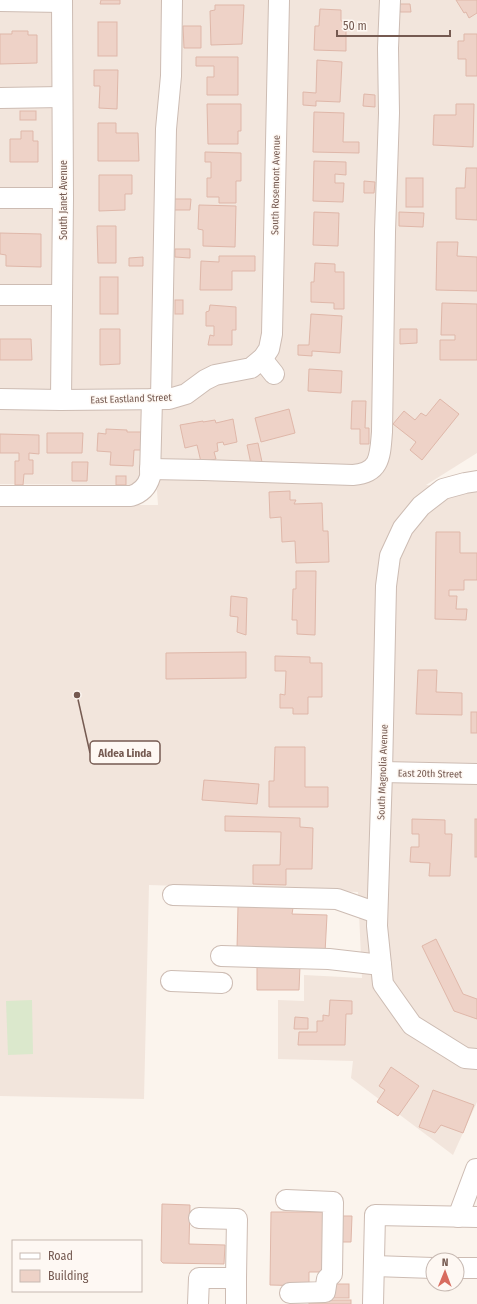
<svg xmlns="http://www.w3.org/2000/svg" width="477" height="1304" font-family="'Fira Sans Condensed',sans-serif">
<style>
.residential{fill:#f2e5dc}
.green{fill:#dbe8cc}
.building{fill:#eed2c7;stroke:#dfb7a9}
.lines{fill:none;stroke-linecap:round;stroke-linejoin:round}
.minor-casing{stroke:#cdbcb3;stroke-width:22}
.minor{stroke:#fff;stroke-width:20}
.labels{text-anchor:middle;stroke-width:3;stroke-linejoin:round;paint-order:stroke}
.street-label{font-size:10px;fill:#755a51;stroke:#fef8f3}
.leader{fill:none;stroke:#755a51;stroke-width:1.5}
.callout-dot{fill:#755a51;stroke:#fef8f3;stroke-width:1.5}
.callout{fill:#fef8f3;stroke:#755a51;stroke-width:1.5}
.callout-label{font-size:11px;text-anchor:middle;font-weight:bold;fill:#755a51}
</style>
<rect width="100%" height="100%" fill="#fbf4ed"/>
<path class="residential" d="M0,0H477V453L426,485L477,489V1102L453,1155L351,1078L353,1061L278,1059V1000L304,1001V975L362,978L358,892L149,885L144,1099L0,1096V505H158L157,491L158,480L141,485L0,484Z"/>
<path class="green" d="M32,1000L33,1054L8,1055L6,1001Z"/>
<g class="building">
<path d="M101,0H120V4H100Z"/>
<path d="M456,0H477V13L469,18L466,12L464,13Z"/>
<path d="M399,4H410L411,12H400Z"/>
<path d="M215,5H244L242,44L211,45L210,11L215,10Z"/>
<path d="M320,9L341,10V21H346V51L314,50L315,26H319Z"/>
<rect x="98" y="22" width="19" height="34"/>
<path d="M183,26H201V48H184Z"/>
<path d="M12,31H28V35H37V63L0,64V34H12Z"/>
<path d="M464,34H477V76H466V59H458V41H464Z"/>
<path d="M196,57H238V95H207V77H214V66H196Z"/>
<path d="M317,60L342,62L340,102L316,101V106L303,105V92L316,93Z"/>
<path d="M94,70H118L117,109L99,108L100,86H94Z"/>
<path d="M364,94L375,95V107L363,106Z"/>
<path d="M207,104H241V131H238V144H208Z"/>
<path d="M456,104H474L473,147L433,145L434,115H456Z"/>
<rect x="20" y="111" width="16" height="9"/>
<path d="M314,112L344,113L343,142H359V153L313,152Z"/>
<path d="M98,123H116V133H138L139,161H98Z"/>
<path d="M21,131H33V141H38V162H10V139H21Z"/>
<path d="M205,152L241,153V181H236V203H219V197H207V178H211V162H205Z"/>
<path d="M314,161L346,162V175L335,174V183H344L343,202L313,201Z"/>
<path d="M466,168H477V220L456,219V188H465Z"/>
<path d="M99,175H132V194H125V210L99,211Z"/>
<rect x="406" y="178" width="17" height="29"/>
<path d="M364,181L375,182L374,193H364Z"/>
<path d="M172,199H191L190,210H172Z"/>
<path d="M199,205L236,206L235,247L203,246V230L198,229Z"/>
<path d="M314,212L339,213L338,246L313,245Z"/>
<path d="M399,212L424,213L423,227L399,226Z"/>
<path d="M97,226H116V263H98Z"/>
<path d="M0,233L41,234V267L6,266V255L0,254Z"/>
<path d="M437,242H458L457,256L477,257V291L436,290Z"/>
<path d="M175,249H190V258L175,257Z"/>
<path d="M219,256H255V271H232V290H200L201,261L219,262Z"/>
<path d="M143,257V266H129V258Z"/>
<path d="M315,263L335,264V272H344V309H334V303L311,302V282H314Z"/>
<rect x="100" y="277" width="18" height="37"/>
<rect x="175" y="300" width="8" height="14"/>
<path d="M442,303L477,304V360H440V340H455V335H441Z"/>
<path d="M210,305L236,307V330H232V345H208L210,335L214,336V326H206V312L209,311Z"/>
<path d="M311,314L342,316L340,353L312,351V356L298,355V345H309Z"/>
<path d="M100,329H120V364L100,365Z"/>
<path d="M400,329H417V343L400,344Z"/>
<path d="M0,339H31L32,360H0Z"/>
<path d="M309,369L342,371L341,393L308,391Z"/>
<path d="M440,399L459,414L422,460L410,450L416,442L393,424L404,411L415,420L421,413L426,416Z"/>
<path d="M352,401H366L365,428H369V444H360V429H351Z"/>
<path d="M289,409L295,433L261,442L255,418Z"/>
<path d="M233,419L237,442L224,445L223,442L217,443L218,451L214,452L216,459L201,462L197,445L185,448L180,425L203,421V422L215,420L216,423Z"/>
<path d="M106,429L127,430V432H141V450H134L133,466L110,465L111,452L97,451L98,433L106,434Z"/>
<path d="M47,433H83L82,453H47Z"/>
<path d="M0,434L39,435V454L29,453V460H33V474H24L23,485H15V461H19V453H0Z"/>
<path d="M258,443L262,462L251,464L247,445Z"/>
<path d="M72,462H88L87,481H72Z"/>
<rect x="116" y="476" width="10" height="9"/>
<path d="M290,491V500H296L294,504L322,503L323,531H328L329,562L296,563L295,541L282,542L281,517L270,518L269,492Z"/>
<path d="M436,532H460V553H477V580H464V590H449V596H457L456,609H467L466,620L435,619Z"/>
<path d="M296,571H316L315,635L297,634V620H292L293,589H296Z"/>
<path d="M231,596L247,598L246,635L237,632L238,617L230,616Z"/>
<path d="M246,652V678L166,679V653Z"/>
<path d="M275,656L310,657V663H322V697H308V714H293V708H280V694L285,695L286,671H275Z"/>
<path d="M418,670H437L436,692L462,693V715L416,714Z"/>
<rect x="471" y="712" width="6" height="21"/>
<path d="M275,747H305V787H328V807H269V781H274Z"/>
<path d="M204,780L259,784L257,804L202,800Z"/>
<path d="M225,816L300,818V827L313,828L312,869H286V885L253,884V865H280L281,832L225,831Z"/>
<path d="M412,819L445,820V834H452L450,876H429L430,863L410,862L411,847H419V834H412Z"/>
<rect x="475" y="819" width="2" height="38"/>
<path d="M238,906L293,908L292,914L327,915L325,953L237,949Z"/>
<path d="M436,939L463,994L477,999V1019L454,1011L422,946Z"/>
<path d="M257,960L300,966L299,990H257Z"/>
<path d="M330,1000L352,1001V1014H346L345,1045H298L299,1032H317V1021H323V1015L329,1016Z"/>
<path d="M295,1017L308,1018V1029H294Z"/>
<path d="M391,1067L419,1086L398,1116L377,1102L385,1090L379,1086Z"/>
<path d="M433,1090L474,1105L463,1133L441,1125L435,1133L419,1127Z"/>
<path d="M162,1204L190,1205L189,1244L225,1245L224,1264L163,1263L161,1261Z"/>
<path d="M271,1212H329V1272H309V1286L270,1285Z"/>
<path d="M341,1216H352L351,1242H340Z"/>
<rect x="331" y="1284" width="18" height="14"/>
<rect x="309" y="1300" width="42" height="4"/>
</g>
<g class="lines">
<g class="minor-casing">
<g id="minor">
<path d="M0,1L62,2"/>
<path d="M0,98L62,97"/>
<path d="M0,198H63"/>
<path d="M0,295H62"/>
<path d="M262,359L274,374"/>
<path d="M0,399L61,400L169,399L186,394L205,380L215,375L251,368L263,358L269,349L272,334L279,0"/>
<path d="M161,399L166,129L171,76L172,0"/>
<path d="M61,400L63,198L62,0"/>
<path d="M150,469L203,470L353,475C381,473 380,455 382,432L385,232L389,113L388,48L390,0"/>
<path d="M477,481L465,483L443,489L421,506L403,528L390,556L386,586L382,772L377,926L383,984L412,1025L465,1058L477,1059"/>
<path d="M0,496H131C141,493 147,487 150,477L152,399"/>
<path d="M382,772L477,774"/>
<path d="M173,895L337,899L377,913"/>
<path d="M221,956L329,959L381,965"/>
<path d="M171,981L222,983"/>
<path d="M286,1200L333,1202L332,1274L327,1279L325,1292L290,1293"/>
<path d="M458,1217L476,1169H477"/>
<path d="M199,1218L237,1219L236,1278"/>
<path d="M374,1266L433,1268"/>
<path d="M457,1268H477"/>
<path d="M198,1304L199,1278H236V1304"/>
<path d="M373,1304L375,1215L477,1217"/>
</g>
</g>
<use href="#minor" class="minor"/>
</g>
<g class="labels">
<g class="street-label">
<text transform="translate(275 185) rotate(-89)" y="4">South Rosemont Avenue</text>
<text transform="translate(63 200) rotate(-90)" y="4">South Janet Avenue</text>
<text transform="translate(131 398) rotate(-2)" y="4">East Eastland Street</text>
<text transform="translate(382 772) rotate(-88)" y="4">South Magnolia Avenue</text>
<text transform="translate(430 773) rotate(1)" y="4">East 20th Street</text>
</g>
</g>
<path class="leader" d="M77 695L90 753"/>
<circle class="callout-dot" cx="77" cy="695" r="4"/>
<rect class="callout" x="90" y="741" width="70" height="23" rx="4"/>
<g class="callout-label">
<text x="125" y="757">Aldea Linda</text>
</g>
<rect x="12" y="1240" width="130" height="52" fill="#fef8f3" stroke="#c7b9b2"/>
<rect x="20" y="1253" width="20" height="6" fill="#ffffff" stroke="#c7b9b2"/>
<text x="48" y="1260" font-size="12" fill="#755a51">Road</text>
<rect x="20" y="1270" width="20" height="12" fill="#eed2c7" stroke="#c7b9b2"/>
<text x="48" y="1280" font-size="12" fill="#755a51">Building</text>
<g transform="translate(445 1272) rotate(1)"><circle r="19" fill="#fef8f3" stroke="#c7b9b2"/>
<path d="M0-3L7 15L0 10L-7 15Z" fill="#d86c5f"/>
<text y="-6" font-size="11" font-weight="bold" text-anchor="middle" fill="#755a51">N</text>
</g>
<path d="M337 30v6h113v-6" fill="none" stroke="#755a51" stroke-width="2"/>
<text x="343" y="30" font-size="12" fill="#755a51" stroke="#fef8f3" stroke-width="3" paint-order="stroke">50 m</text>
</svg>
